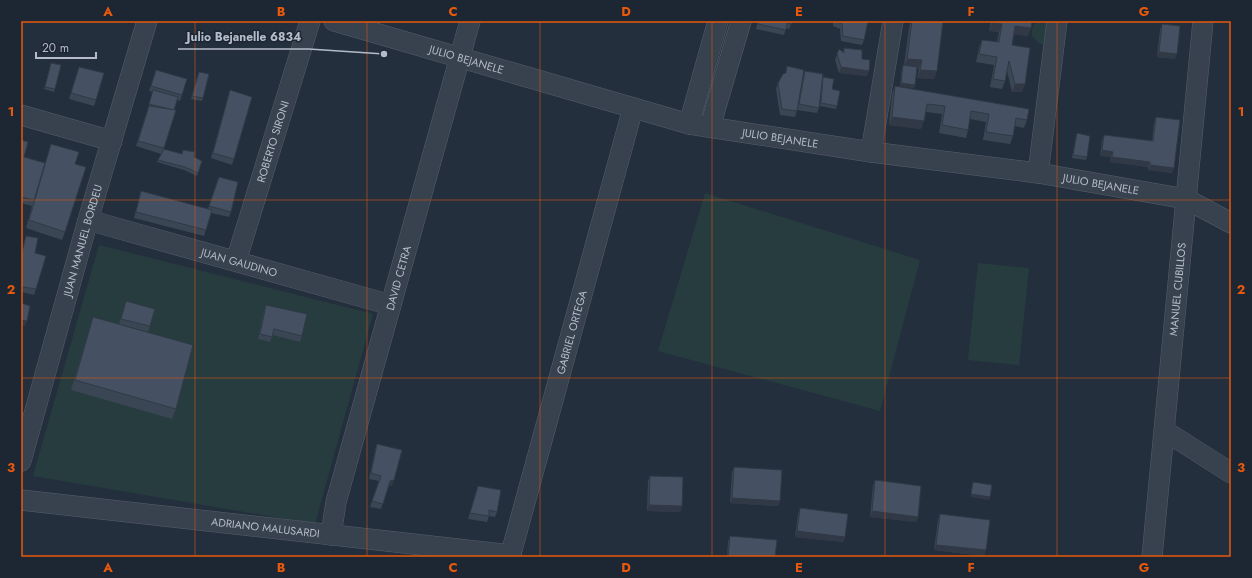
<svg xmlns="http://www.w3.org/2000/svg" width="1252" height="578" font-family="Jost,sans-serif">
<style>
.green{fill:#263c3f}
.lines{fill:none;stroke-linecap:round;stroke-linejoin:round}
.minor-casing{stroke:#565f6c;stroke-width:21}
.minor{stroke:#38414e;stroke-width:20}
.wall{fill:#3b4654}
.shaded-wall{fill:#303945}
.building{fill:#455162;stroke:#303945}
.grid{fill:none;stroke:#e8590c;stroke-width:1;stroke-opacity:0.55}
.labels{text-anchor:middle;stroke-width:3;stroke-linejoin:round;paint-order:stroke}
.street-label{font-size:11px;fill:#b4bcc9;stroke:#1d2633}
.leader{fill:none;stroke:#b4bcc9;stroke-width:1.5}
.callout-dot{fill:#b4bcc9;stroke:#1d2633;stroke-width:1.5}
.callout-label{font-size:12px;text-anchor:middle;font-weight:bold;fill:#b4bcc9;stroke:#1d2633;stroke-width:3;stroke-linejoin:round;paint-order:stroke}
.neatline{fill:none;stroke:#e8590c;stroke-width:1.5}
.grid-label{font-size:13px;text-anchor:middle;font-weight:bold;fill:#e8590c}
</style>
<rect width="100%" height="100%" fill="#242f3e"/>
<g class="green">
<path d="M1036,21H1055L1048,44H1040L1032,36V29Z"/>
<path d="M705,193L920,260L880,411L658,351Z"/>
<path d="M99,245L373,314L315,524L33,476Z"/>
<path d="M978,263L1029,268L1019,365L968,360Z"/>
</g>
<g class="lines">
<g class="minor-casing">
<g id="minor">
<path id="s1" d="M334,21L689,124L871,152L1038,173L1186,199L1231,223"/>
<path d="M21,115L112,141"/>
<path d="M689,124L718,21"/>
<path d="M710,127L741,21"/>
<path d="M871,152L893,21"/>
<path d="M1038,173L1057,21"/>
<path id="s2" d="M88,220L391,305"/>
<path id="s3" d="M236,261L310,21"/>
<path d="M1165,431L1231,473"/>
<path id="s4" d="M21,461L88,220L147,21"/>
<path id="s5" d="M21,500L511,555"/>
<path id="s6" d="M331,535L336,502L470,21"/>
<path id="s7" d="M510,557L633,108"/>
<path id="s8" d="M1152,557L1203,21"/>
</g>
</g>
<use href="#minor" class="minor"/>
</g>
<g class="wall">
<path d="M758,21H792L789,29L786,28L784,35L756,29Z"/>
<path d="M833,21H868L864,40L862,45L841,41L840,29L833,26Z"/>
<path d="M911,21L928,22V21H943L937,71L934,79L917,78L919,68H917L914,88L900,86L902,68L903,65H904L909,28Z"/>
<path d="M991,21H1032L1028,36L1014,34L1012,45L1022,92H1012L1007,71L1005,81L1002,89L990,87L994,65L976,62L979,48L982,40L997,42L999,32L989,31Z"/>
<path d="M1162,24L1175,59L1157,57L1160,30Z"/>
<path d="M844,48L862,59L867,76L839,73L835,60L839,49L843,52Z"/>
<path d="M51,63L55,89L54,92L44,89Z"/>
<path d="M787,66L798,105L803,77L805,71L822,79L832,89L837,106L836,109L820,106L821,84L819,108L817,113L797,110L795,117L780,115L776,89L778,83L785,74Z"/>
<path d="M79,67L96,100L94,106L69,99Z"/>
<path d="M156,70L182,95L180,101L177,100L174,110L164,149L182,154L183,150L194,157L202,161L197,176L184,170L157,162L161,154L136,146L153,92L149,91Z"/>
<path d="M199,72L209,74L202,101L191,99Z"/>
<path d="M895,86L1027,120L1024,128L1015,126L1013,136L1010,144L983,140L986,122L970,119L968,130L966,138L939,133L942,114L926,112L921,129L889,125L892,94Z"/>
<path d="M230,90L234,159L232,165L211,158Z"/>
<path d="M1156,117L1172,173L1148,170V167L1110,162L1111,157L1100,156L1102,141L1104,135L1152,141L1154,123Z"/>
<path d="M1077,133L1087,157L1086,160L1072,158L1076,135Z"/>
<path d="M21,140L24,157L45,163L51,144L75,164L65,232L62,240L26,228L32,206L21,203Z"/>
<path d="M219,177L231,212L229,217L211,213L204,236L134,218L141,191L208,209Z"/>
<path d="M26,236L35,253L36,289L34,295L22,292L21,296V254Z"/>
<path d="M126,301L150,326L148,332L130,327L176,409L172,419L71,390L90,327L93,317L119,324Z"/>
<path d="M266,305L302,336L300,342L273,335L270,342L258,339L264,310Z"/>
<path d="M377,444L392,486H388L381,509L370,507L379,481L369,479L375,450Z"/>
<path d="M734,467L780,501L778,506L730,503L732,472Z"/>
<path d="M650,476L682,506L680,512L647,511L648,481Z"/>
<path d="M875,480L918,517L916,522L870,517L873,486Z"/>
<path d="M478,486L497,512L495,517L489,516L487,522L468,519Z"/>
<path d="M800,508L845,537L843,542L795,537L798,514Z"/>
<path d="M940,514L984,556L934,550L938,520Z"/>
<path d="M730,536L775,557H727L728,542Z"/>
</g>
<g class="shaded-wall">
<path d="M992,23L1002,24L999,32L989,31Z"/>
<path d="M1015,26L1031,28L1028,36L1012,34Z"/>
<path d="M1159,52L1177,54L1175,59L1157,57Z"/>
<path d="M907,59L922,60L919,68L904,66Z"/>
<path d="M841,67L869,71L867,76L839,73Z"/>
<path d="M920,70L937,71L934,79L917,78Z"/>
<path d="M901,83L915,85L914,88L900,86Z"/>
<path d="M1015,84H1025L1022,92H1012Z"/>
<path d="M892,117L924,121L921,129L889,125Z"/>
<path d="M1102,150L1113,152L1111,157L1100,156Z"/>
<path d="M1112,157L1150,162L1148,167L1110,162Z"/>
<path d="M1150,165L1174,168L1172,173L1148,170Z"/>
<path d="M21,320L27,321L25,326H21Z"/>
<path d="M394,480L392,486H388L390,481Z"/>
<path d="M971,494L990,497L989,500L970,497Z"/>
<path d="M732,498L780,501L778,506L730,503Z"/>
<path d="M649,505L682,506L680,512L647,511Z"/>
<path d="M872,511L918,517L916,522L870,517Z"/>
<path d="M797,531L845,537L843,542L795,537Z"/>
<path d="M936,545L986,550L984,556L934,550Z"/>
</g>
<g class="building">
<path d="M759,21H792L791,24L787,23L786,30L758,24Z"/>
<path d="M835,21H868L864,40L843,36L842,24Z"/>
<path d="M912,21L929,22L930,21H943L937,71L920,70L922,60L907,59Z"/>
<path d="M992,21H1032L1031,28L1015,26L1012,45L1030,48L1025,84H1015L1009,61L1005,81L993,79L997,57L979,54L982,40L999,42L1002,24L992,23Z"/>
<path d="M1162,24L1180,26L1177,54L1159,52Z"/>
<path d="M844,48L862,50V59L870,60L869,71L841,67L837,54L839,49L844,53Z"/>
<path d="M51,63L61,65L55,89L45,87Z"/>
<path d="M903,65L917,67L915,85L901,83Z"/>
<path d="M787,66L804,70L797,111L782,109L778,83L783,74L786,73Z"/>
<path d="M79,67L104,73L96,100L71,93Z"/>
<path d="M156,70L187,79L182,95L151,86Z"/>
<path d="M805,71L823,74L819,108L799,104Z"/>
<path d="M199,72L209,74L203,98L192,96Z"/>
<path d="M823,77L834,79L832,89L840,91L837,106L821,103Z"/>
<path d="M895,86L1029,109L1027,120L1016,118L1013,136L986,132L989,114L971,111L968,130L942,125L945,106L927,104L924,121L892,117Z"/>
<path d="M153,90L178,97L174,110L149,104Z"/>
<path d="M230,90L252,97L234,159L213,153Z"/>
<path d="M149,106L176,110L164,148L138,141Z"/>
<path d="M1156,117L1180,120L1174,168L1150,165V162L1112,157L1113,152L1102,150L1104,135L1153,141Z"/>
<path d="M1077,133L1090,136L1087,157L1073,155Z"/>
<path d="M21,140L28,142L24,157L45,163L34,200L21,197Z"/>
<path d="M51,144L79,152L75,164L86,167L65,232L29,220Z"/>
<path d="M164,149L182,154L183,150L195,152L194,157L202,161L198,173L185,167L158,160Z"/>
<path d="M219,177L238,182L231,212L209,206Z"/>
<path d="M141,191L212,210L206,230L136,212Z"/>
<path d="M26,236L38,238L35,253L46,256L36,289L23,287L21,296V256Z"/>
<path d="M126,301L155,309L150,326L121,319Z"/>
<path d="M21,303L30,306L27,321L21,320Z"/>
<path d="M266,305L307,314L302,336L274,329L272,337L260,334Z"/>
<path d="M93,317L193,345L176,409L75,380Z"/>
<path d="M377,444L402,450L394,480L390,481L383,504L372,501L381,476L371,473Z"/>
<path d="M734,467L782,470L780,501L732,498Z"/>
<path d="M650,476L683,477L682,506L649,505Z"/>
<path d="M875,480L921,486L918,517L872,511Z"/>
<path d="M973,482L992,485L990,497L971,494Z"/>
<path d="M478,486L501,490L497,512L489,510V516L470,513Z"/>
<path d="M800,508L848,514L845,537L797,531Z"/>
<path d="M940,514L990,520L986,550L936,545Z"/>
<path d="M730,536L777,540L775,557H728Z"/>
</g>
<path class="grid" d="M195,21V557M367,21V557M540,21V557M712,21V557M885,21V557M1057,21V557M21,200H1231M21,378H1231"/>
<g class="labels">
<g class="street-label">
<text dy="4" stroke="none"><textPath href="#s1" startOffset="138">JULIO BEJANELE</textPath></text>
<text dy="4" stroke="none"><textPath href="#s1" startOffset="462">JULIO BEJANELE</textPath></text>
<text dy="4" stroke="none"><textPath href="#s3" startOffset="125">ROBERTO SIRONI</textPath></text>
<text dy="4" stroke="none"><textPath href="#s1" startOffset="786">JULIO BEJANELE</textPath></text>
<text dy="4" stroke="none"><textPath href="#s4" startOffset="229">JUAN MANUEL BORDEU</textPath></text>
<text dy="4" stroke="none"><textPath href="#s2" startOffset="157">JUAN GAUDINO</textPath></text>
<text dy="4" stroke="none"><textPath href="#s6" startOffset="266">DAVID CETRA</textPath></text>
<text dy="4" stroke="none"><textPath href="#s8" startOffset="269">MANUEL CUBILLOS</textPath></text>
<text dy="4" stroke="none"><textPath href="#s7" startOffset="233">GABRIEL ORTEGA</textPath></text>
<text dy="4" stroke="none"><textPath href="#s5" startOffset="246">ADRIANO MALUSARDI</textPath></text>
</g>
</g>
<path class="leader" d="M384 54L309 49H178"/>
<circle class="callout-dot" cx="384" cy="54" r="4"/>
<g class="callout-label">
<text x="244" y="41">Julio Bejanelle 6834</text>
</g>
<rect width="1252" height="578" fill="none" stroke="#1d2633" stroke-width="44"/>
<path d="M36 52v6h60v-6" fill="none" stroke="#b4bcc9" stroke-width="2"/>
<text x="42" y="52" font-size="12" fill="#b4bcc9" stroke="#1d2633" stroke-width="3" paint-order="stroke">20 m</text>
<rect x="22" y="22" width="1208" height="534" class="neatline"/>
<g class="grid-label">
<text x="108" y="16">A</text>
<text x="281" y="16">B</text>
<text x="453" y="16">C</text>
<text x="626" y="16">D</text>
<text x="799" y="16">E</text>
<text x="971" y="16">F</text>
<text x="1144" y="16">G</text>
<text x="11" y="116">1</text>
<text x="1241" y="116">1</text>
<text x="11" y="294">2</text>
<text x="1241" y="294">2</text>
<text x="11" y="472">3</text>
<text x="1241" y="472">3</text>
<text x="108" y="572">A</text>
<text x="281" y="572">B</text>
<text x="453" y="572">C</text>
<text x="626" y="572">D</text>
<text x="799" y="572">E</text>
<text x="971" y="572">F</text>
<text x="1144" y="572">G</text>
</g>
</svg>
